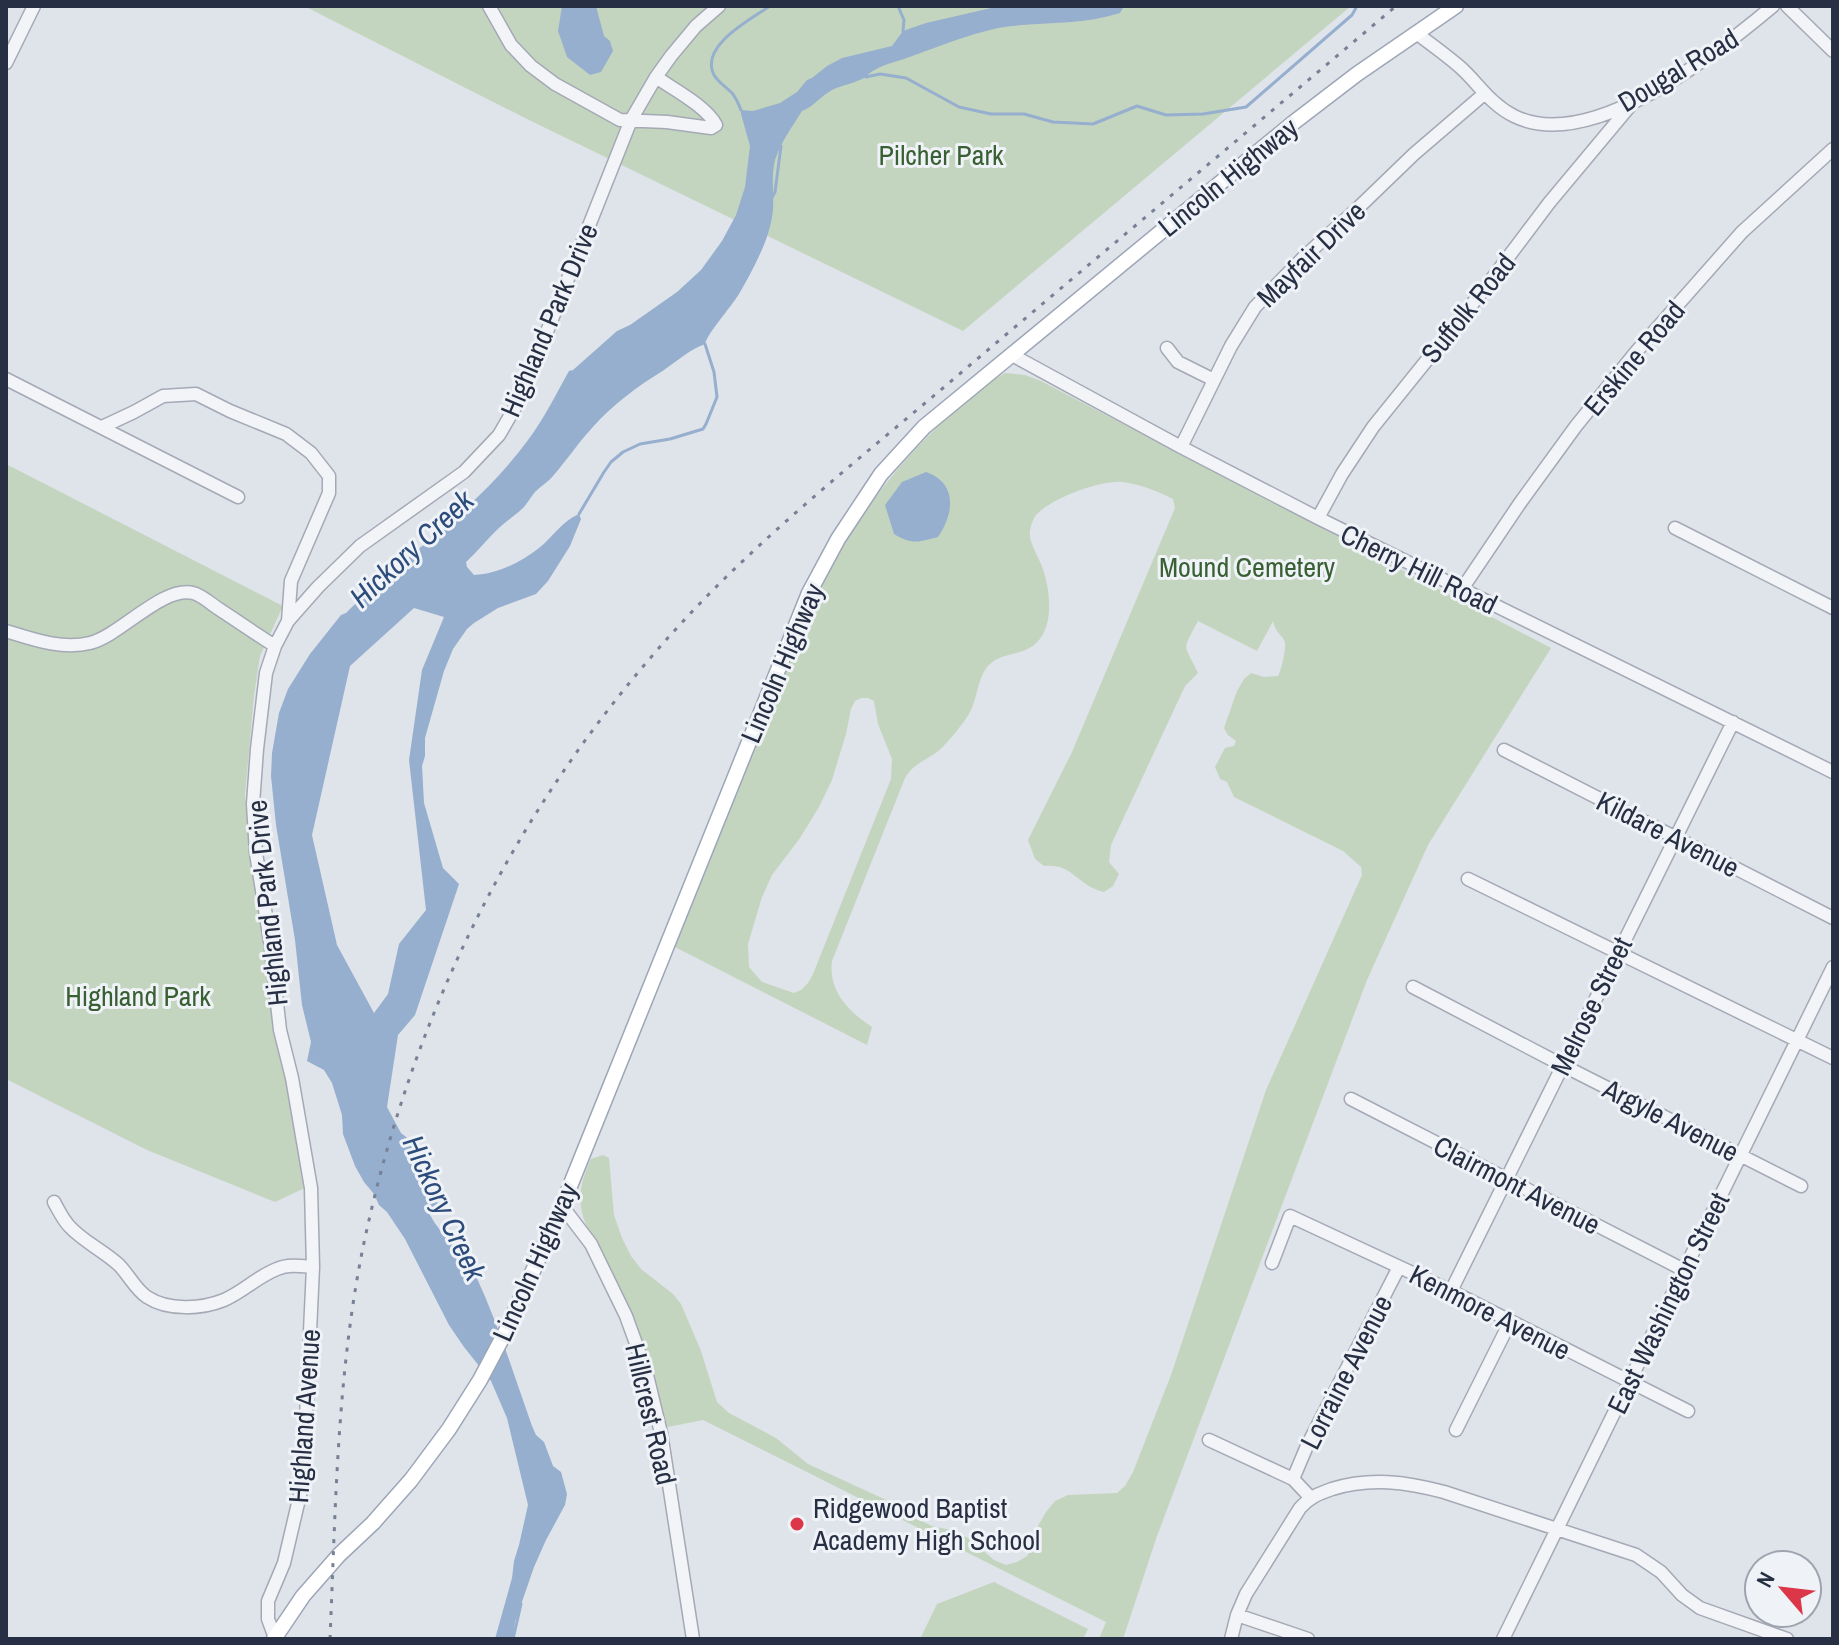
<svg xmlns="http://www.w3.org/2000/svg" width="1839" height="1645" viewBox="0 0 1839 1645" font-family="'Archivo Narrow',sans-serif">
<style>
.green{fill:#c4d5bf;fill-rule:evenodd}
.water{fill:#96afce;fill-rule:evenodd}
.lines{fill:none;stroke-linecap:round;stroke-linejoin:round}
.stream{stroke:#96afce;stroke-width:3}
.minor-casing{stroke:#a4a9b5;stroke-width:15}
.major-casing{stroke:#9da6b7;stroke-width:17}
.minor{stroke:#f2f4f8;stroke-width:12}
.major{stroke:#fff;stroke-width:14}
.rail{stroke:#778195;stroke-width:3;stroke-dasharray:4 8;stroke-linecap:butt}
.poi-dot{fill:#dc3749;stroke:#eff2f7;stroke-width:3}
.labels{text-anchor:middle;stroke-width:6;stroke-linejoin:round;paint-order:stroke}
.street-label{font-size:28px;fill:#262f43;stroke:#eff2f7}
.park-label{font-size:28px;fill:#396032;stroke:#eff2f7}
.poi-label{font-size:28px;fill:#262f43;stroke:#eff2f7;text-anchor:start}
.water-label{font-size:30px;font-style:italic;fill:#2c4c7b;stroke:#eff2f7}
</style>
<rect width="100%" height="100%" fill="#dfe3ea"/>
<!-- green -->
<path class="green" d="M304,6H1351L963,331L527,119Z
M1005,373L1025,375L1041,381L1551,648L1428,845L1367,980L1157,1536L1123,1639H1099L1106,1622L703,1420L668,1427L663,1421L593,1238C576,1210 577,1188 591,1159L603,1155L609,1158L614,1215L622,1238L631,1256L641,1269L673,1294L681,1304L701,1351L717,1402L729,1413L776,1438L808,1464L895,1504L913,1517L932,1526L951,1530L968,1538L994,1560L1006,1565L1017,1562L1027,1556L1033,1546L1038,1526L1046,1512L1055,1501L1068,1495L1117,1493L1125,1486L1133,1472L1171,1375L1266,1090L1362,875L1361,867L1343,851L1234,797L1227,782L1220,779L1215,767L1225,748L1234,746L1236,741L1228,735L1224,728L1237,691L1244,679L1251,673L1264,677L1278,676C1281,671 1286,650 1285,643C1284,636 1275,633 1273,621L1257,651L1198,621C1181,653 1184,642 1198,673L1185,686L1111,845L1109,862L1119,874L1113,886L1104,892C1076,885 1073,863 1044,866L1035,859L1028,840L1072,752L1175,508L1173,499C1157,491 1140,484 1122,482C1100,480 1053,498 1037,514C1034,517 1031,524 1030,530C1028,541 1037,554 1041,564C1049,584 1054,616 1042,636C1028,658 1005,650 990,664C977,676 978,699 969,714C962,725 947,744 937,752C925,761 913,764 905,778L832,961C828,991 849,1012 872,1027L867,1045L671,945L826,572C859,517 892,471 938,426C959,406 980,387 1005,373ZM861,698H868L874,701L878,724L892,759L891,779L813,974L808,983L801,990L794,993L762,982L749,967L748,944L762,897L772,875L800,838L819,807L832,780L846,734L851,709L855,701Z
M6,464L283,606L260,656L254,696L245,795L251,857L276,1032L307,1187L275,1202L147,1150L6,1079Z
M994,1582L1088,1629L1083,1639H920L937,1604Z"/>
<!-- water -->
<path class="water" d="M562,6H596L604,36L610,41L613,51L601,72L590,75L567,57L558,31Z
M1000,6H1081L1082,8L1088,6H1124L1120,13C1080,26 1038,21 998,28C966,35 935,48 904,59C894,62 879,66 870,73C868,74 868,76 866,77C856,83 842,85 832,90C821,96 813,107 802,111C792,127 781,142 775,160C771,176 774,193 773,209C772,224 766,242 759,256C753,269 746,282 739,294C731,307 707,334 705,344C689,350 677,361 664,370C638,386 612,405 592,428C578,443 567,460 553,476C548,482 541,486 535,492C531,497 528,502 524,507C517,514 508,520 500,527C488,538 478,551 466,562L467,567L474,575C498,574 521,562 539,548C553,537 562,521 579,514L581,519L570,546L548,581L536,594L498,608L474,623L467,629L453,649L444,671L425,738V756L422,766L424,803L443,868L459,884L415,1015L398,1035L387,1107L401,1133L411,1141L437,1197L438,1206L430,1215C442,1238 464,1251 475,1274C498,1323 514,1375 532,1426L536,1435L544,1442L553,1466L561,1472L567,1494L565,1505L546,1540L534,1567L515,1622L513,1639H495L512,1578L514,1561L519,1545L528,1505L507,1418L491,1381L464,1347L449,1325L405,1239L387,1212L379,1205L374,1194L364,1182L355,1166L343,1134L342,1115L332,1083L324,1070L307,1061L311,1042L302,1005L295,940L276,825L271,776L272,753L279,713L288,689L310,654L341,615L346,613L380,579L391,572C440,531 490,492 528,440C544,419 556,394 569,371L573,370L617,331L630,325L677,292L701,270L722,241L736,215L745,187L750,146L741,114V110L753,111L780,103L797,92L807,80L812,78L827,66L842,58L892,46L903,31L926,23ZM414,608L444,617L422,670L409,760L426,910L399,944L388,994L374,1013L337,945L312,835L350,666Z
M926,472C958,483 954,514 938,537C918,542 912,545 894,534L885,505L902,482Z"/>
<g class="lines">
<!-- stream -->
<path class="stream" d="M898,6L904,20L903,31
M866,77L880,74L906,78L959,107L991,114H1024L1053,122L1093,124L1137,106L1166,115L1203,114L1246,107L1352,15L1357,6
M741,110C739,105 736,98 732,93C726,87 719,83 714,75C699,46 751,19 770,6
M770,201L775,192L781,146
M579,514L604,472L611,462L623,452L640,444L670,439L703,429L706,424L717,397L714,372L705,344
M513,1639L521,1604"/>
<!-- minor casing -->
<g class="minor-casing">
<path id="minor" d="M489,6L511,45L531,66L555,84L620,120L667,122L711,128L716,125C706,106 673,89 656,77
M1787,6L1833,51
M1416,33C1431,44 1446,55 1460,67C1478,83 1490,104 1514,116C1591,154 1717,53 1773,6
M6,63L34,6
M1167,348L1178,362L1214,380
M1012,355L1181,447L1318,518L1833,772
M6,379L238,497
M102,427L134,412L163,396L196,394L230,411L286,434L311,453L329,476V493L291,581L288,621
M1181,447L1231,346L1255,307L1304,257L1357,209L1414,154L1484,94
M1318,518L1342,474L1373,427L1485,288L1549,203L1630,106
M1675,528L1833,608
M1462,589L1520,503L1576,426L1636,352L1742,232L1833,149
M6,631C32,639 62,650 90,643C121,635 162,586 193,593C202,595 211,604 219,609C237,621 256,634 275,646
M1504,750L1833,918
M1468,879L1833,1058
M1413,987L1562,1065L1801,1186
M1351,1099L1684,1270
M54,1202C59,1211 63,1220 70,1227C84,1242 104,1251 119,1265C128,1274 136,1290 147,1297C168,1311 202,1309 224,1300C243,1292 258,1276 277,1269C288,1264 301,1266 313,1267
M562,1206L591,1244L626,1316L646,1371L661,1433L693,1639
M1272,1263L1290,1216L1451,1291L1688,1411
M1451,1291L1733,722
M1456,1430L1510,1322
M1209,1440L1293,1479L1310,1497
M1293,1479L1307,1446L1399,1267
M1237,1615L1308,1639
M275,1638L268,1619V1601L284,1563L303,1482L313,1267L311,1188L292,1078L280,1030L270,941L256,853L253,804L257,749L266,673L275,646L288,621L318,587L360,546L464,472L499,435L521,397L631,120L656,77L671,56L696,26L719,6
M1231,1639L1237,1615L1246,1594L1300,1508C1310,1497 1318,1494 1332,1489C1370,1477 1406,1482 1444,1492L1636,1555L1661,1572L1682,1595L1700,1608L1787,1639
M1503,1639L1833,967"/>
</g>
<!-- major casing -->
<g class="major-casing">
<path id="major" d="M274,1639L303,1596L339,1555L373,1523L411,1480L449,1429L480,1380L507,1329L562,1206L809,593L838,539L881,474L924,427L1293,123L1357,74L1456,6"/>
</g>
<!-- minor -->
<use href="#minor" class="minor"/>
<!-- major -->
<use href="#major" class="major"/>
<!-- rail -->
<path class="rail" d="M330,1639C336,1499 337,1357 369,1220C424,979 541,763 715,588C793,510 880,442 963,371C1107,249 1252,128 1396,6"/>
</g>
<!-- markers -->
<circle class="poi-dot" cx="797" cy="1524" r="8"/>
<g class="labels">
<!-- street labels -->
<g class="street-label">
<text transform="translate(1678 70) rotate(-31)" y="10">Dougal Road</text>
<text transform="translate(1228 177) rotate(-39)" y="10">Lincoln Highway</text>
<text transform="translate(1311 254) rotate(-44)" y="10">Mayfair Drive</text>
<text transform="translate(1468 308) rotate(-51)" y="10">Suffolk Road</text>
<text transform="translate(549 320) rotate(-67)" y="10">Highland Park Drive</text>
<text transform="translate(1634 358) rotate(-50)" y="10">Erskine Road</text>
<text transform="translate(1419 569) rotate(26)" y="10">Cherry Hill Road</text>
<text transform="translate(782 663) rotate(-67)" y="10">Lincoln Highway</text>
<text transform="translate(1668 834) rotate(27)" y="10">Kildare Avenue</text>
<text transform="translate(267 903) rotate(-96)" y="10">Highland Park Drive</text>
<text transform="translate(1591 1006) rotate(-64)" y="10">Melrose Street</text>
<text transform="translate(1671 1120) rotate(27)" y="10">Argyle Avenue</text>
<text transform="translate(1517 1185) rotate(27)" y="10">Clairmont Avenue</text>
<text transform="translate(535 1262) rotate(-66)" y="10">Lincoln Highway</text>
<text transform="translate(1668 1303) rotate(-64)" y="10">East Washington Street</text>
<text transform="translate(1490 1312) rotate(27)" y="10">Kenmore Avenue</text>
<text transform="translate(1346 1372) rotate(-63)" y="10">Lorraine Avenue</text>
<text transform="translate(651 1414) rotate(77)" y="10">Hillcrest Road</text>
<text transform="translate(304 1416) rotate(-86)" y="10">Highland Avenue</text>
</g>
<!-- park labels -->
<g class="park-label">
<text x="941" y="165">Pilcher Park</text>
<text x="1247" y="577">Mound Cemetery</text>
<text x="138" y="1006">Highland Park</text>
</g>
<!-- poi labels -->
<g class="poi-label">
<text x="813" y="1518">Ridgewood Baptist<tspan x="813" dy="32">Academy High School</tspan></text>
</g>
<!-- water labels -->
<g class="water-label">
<text transform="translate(412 549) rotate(-43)" y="10">Hickory Creek</text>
<text transform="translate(444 1208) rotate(65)" y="10">Hickory Creek</text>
</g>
</g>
<!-- border -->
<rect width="1839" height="1645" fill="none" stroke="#262f43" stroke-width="16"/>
<!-- north arrow -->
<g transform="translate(1783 1589) rotate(298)"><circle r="38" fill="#eff2f7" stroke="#9fa4af" stroke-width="2"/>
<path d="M0-6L14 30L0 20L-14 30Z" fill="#dc3749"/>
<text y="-12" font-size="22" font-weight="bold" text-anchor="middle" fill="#262f43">N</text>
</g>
</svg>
